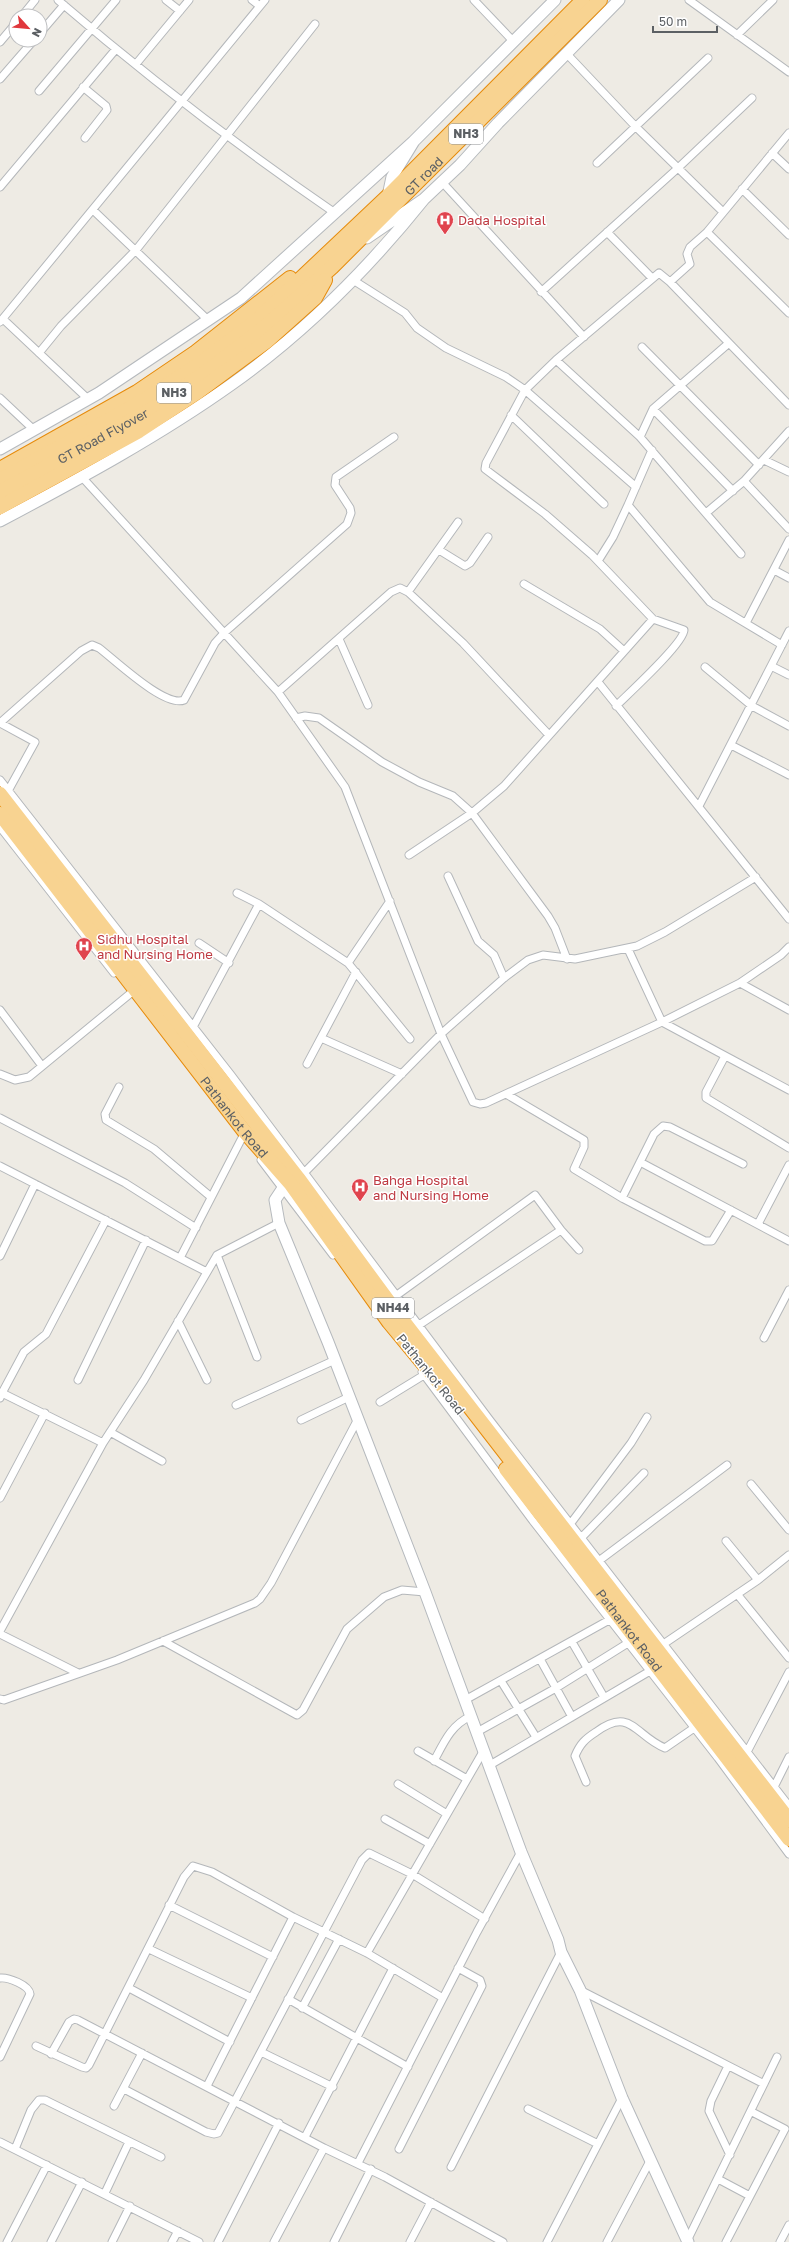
<svg xmlns="http://www.w3.org/2000/svg" width="789" height="2242" viewBox="0 0 789 2242" font-family="'Golos Text',sans-serif">
<style>
.lines{fill:none;stroke-linecap:round;stroke-linejoin:round}
.street-casing{stroke:#b4b7ba;stroke-width:9}
.secondary-casing{stroke:#b5b9bd;stroke-width:13}
.highway-casing{stroke:#e68b0b;stroke-width:16}
.street{stroke:#fff;stroke-width:7}
.secondary{stroke:#fff;stroke-width:11}
.highway{stroke:#f8d391;stroke-width:14}
.labels{text-anchor:middle;stroke-width:3;stroke-linejoin:round;paint-order:stroke}
.shield{fill:#fff;stroke:#8d9092;stroke-width:1}
.shield-label{font-size:12px;font-weight:bold;fill:#5c6064}
.street-label{font-size:13px;fill:#5c6064;stroke:#fff}
.health-label{font-size:13px;fill:#be3a42;stroke:#fff;text-anchor:start}
</style>
<rect width="100%" height="100%" fill="#eeebe4"/>
<g class="lines">
<!-- street casing -->
<g class="street-casing">
<path id="street" d="M58,0C146,76 239,147 335,213
M166,0L180,11
M252,0L260,6
M474,0L513,41
M689,0L789,72
M22,16L35,0
M40,33L64,5
M737,35L773,0
M0,42L16,23
M566,53L636,127L723,212
M136,64L189,0
M0,79L34,40
M83,87L106,106L107,110L85,138
M39,91L116,0
M772,153L789,169
M597,163L708,58
M442,182L584,337
M0,187L116,49
M742,189L789,235
M93,210L209,321
M607,232L652,278
M707,232L789,313
M353,280L405,313L417,328L446,348L506,377L525,390L636,487
M670,282L690,264L687,254L690,247L707,232L789,133
M541,292L678,168L752,98
M3,319L88,399
M0,322L265,0
M642,347L759,465
M39,353L61,326L136,250L315,24
M556,360L640,437L741,554
M0,398L34,430
M653,409L733,491
M511,415L604,504
M640,437L653,409L729,343
M652,450L628,505L710,602L782,645
M764,460L789,472
M81,476L278,692L345,787L441,1034L473,1102L480,1104L486,1103L662,1022L740,983L781,955L789,947
M744,481L789,529
M706,513L744,481L789,431
M439,550L465,566L470,563L488,537
M598,561L613,537L628,505
M774,570L789,578
M524,584L600,629L624,651
M408,592L458,522
M746,623L789,540
M339,639L368,705
M771,666L789,675
M705,667L752,706L789,726
M598,682L789,919
M278,692L391,592L400,588L408,592L463,643L549,735
M616,706C628,694 684,643 684,630L653,619
M296,718L305,716L319,718L382,762L419,782L453,796L472,813L548,916L555,928L567,959
M0,723L81,651L92,645L99,648C115,660 165,708 184,700L215,643L224,633L347,524L351,513L350,508L335,485L336,477L394,437
M0,723L35,742L8,791
M731,745L789,775
M0,780L231,1075L489,1419L789,1806
M699,806L789,631
M0,827L114,973
M409,855L472,813L504,786L653,619L592,555L545,514L485,469L486,463L525,390L556,360L659,273L670,282L789,405
M448,876L478,941L494,955L504,978
M237,893L259,904
M199,943L229,963
M628,949L662,1022L789,1090
M348,963L390,901
M740,983L789,1010
M0,1010L42,1066
M193,1027L259,904L348,963L410,1039
M321,1038L402,1074
M725,1056L706,1092V1098L789,1148
M307,1064L356,972
M0,1074L15,1080L29,1077L131,993
M119,1087L105,1114L106,1120L154,1149L211,1197
M506,1094L584,1140V1147L574,1169L622,1198L705,1241H712L731,1210
M0,1118L125,1183L196,1228
M261,1160L333,1255
M640,1162L789,1241
M0,1166L207,1272
M302,1175L441,1034L504,978L528,960L543,955L575,959L637,946L665,932L756,877
M622,1198L654,1134L663,1126L670,1127L743,1164
M758,1224L789,1165
M217,1255L257,1357
M0,1256L35,1184
M180,1258L245,1132
M397,1295L535,1195L561,1230L579,1250
M178,1321L207,1380
M419,1325L561,1230
M764,1338L789,1290
M422,1372L533,1521L718,1758L789,1854
M78,1380L146,1240
M2,1393L24,1352L46,1334L106,1220
M0,1398L2,1393L103,1443
M380,1402L424,1375
M236,1405L335,1360
M301,1420L349,1397
M110,1432L162,1461
M751,1484L789,1530
M0,1498L45,1413
M571,1523L631,1443L647,1417
M582,1537L644,1473
M726,1541L758,1580
M600,1560L727,1465
M737,1594L789,1658
M0,1631L103,1443L144,1380L217,1255L279,1223
M0,1634L78,1673
M163,1641L297,1715L303,1710L347,1629L384,1597L402,1590L425,1592
M572,1642L604,1697
M665,1643L758,1580L789,1555
M540,1659L572,1717
M501,1681L536,1737
M0,1699L4,1700L117,1660L255,1603L260,1599L271,1583L358,1419
M465,1700L611,1619
M477,1732L556,1688L628,1643
M418,1751L467,1779
M747,1752L789,1672
M434,1761C444,1742 451,1725 471,1716
M490,1765L650,1671
M586,1782L575,1756C580,1744 585,1739 596,1732C631,1706 635,1736 665,1748L694,1728
M398,1784L447,1814
M774,1787L789,1757
M385,1819L430,1844
M169,1905L273,1957
M149,1949L252,1998
M367,1953L484,1750
M0,1978C8,1977 29,1985 30,1994L0,2057
M129,1988L230,2042
M580,1990L764,2084
M288,1999L408,2067
M302,2008L339,1939
M36,2046L82,2067L86,2068L89,2065L184,1877L193,1866L212,1872L293,1917L367,1953L443,1998
M261,2052L333,2087
M51,2054L69,2022L74,2019L78,2020L324,2148L385,2177L503,2242
M728,2066L711,2101L709,2111L730,2155
M207,2086L293,1917
M124,2089L206,2132L214,2134L218,2133L362,1860L369,1853L412,1874L485,1919
M114,2106L142,2053
M528,2109L598,2144
M305,2137L393,1968
M0,2142L199,2242
M15,2149L31,2110L39,2100H45L161,2157
M399,2149L482,1986L480,1980L458,1968
M358,2163L477,1932L521,1852
M451,2167L561,1952
M718,2179L750,2196
M105,2193L129,2142
M687,2241L777,2057
M7,2242L47,2165
M51,2242L82,2182
M112,2242L130,2206
M172,2242L178,2231
M218,2242L279,2123
M274,2242L324,2148
M334,2242L371,2169
M410,2242L431,2202
M547,2242L622,2098
M607,2242L650,2161
M726,2242L785,2129L752,2112
M780,2242L789,2225"/>
</g>
<!-- secondary casing -->
<g class="secondary-casing">
<path id="secondary" d="M388,196L392,177L414,141L555,0
M367,238L424,199L460,165L498,123L619,0
M0,449L99,393L241,298L414,141
M0,521C79,479 159,436 232,384C305,332 368,269 424,199
M296,1179L283,1188L275,1200L279,1223L328,1342L425,1592L521,1852L558,1940L561,1952L580,1990L622,2098L688,2242"/>
</g>
<!-- highway casing -->
<g class="highway-casing">
<g id="highway">
<path d="M0,469L137,392L196,352L290,278"/>
<path d="M0,480L143,401L202,362L257,320L388,196L583,0"/>
<path id="s1" d="M0,492L152,409L210,369L267,325L332,267L600,0"/>
<path d="M0,507L139,431L195,394L267,341L315,298L325,280"/>
<path d="M0,794L298,1178L394,1309L789,1820"/>
<path id="s2" d="M0,814L245,1132L290,1183L389,1322L441,1385"/>
<path id="s3" d="M506,1469L789,1839"/>
</g>
</g>
<!-- street -->
<use href="#street" class="street"/>
<!-- secondary -->
<use href="#secondary" class="secondary"/>
<!-- highway -->
<use href="#highway" class="highway"/>
</g>
<!-- icons -->
<defs>
<g id="hospital-pin" transform="scale(0.9)"><path d="M0 17L-7.5 6A9.5 9.5 0 1 1 7.5 6Z" fill="#e0444e" stroke="#fff"/><path d="M-5-5h3v3.5h4V-5h3V5h-3V1.5h-4V5h-3Z" fill="#fff"/></g>
</defs>
<g fill-rule="evenodd">
<use href="#hospital-pin" x="445" y="220"/>
<use href="#hospital-pin" x="84" y="946"/>
<use href="#hospital-pin" x="360" y="1187"/>
</g>
<g class="labels">
<!-- shield labels -->
<g class="shield">
<rect x="449" y="124" width="34" height="20" rx="3"/>
<rect x="157" y="383" width="34" height="20" rx="3"/>
<rect x="372" y="1298" width="42" height="20" rx="3"/>
</g>
<g class="shield-label">
<text x="466" y="138">NH3</text>
<text x="174" y="397">NH3</text>
<text x="393" y="1312">NH44</text>
</g>
<!-- street labels -->
<g class="street-label">
<text dy="5" stroke="none"><textPath href="#s1" startOffset="532">GT road</textPath></text>
<text dy="5" stroke="none"><textPath href="#s1" startOffset="117">GT Road Flyover</textPath></text>
<text dy="5" stroke="none"><textPath href="#s2" startOffset="383">Pathankot Road</textPath></text>
<text transform="translate(431 1374) rotate(51)" y="5">Pathankot Road</text>
<text dy="5" stroke="none"><textPath href="#s3" startOffset="203">Pathankot Road</textPath></text>
</g>
<!-- health labels -->
<g class="health-label">
<text x="458" y="225">Dada Hospital</text>
<text x="97" y="944">Sidhu Hospital<tspan x="97" dy="15">and Nursing Home</tspan></text>
<text x="373" y="1185">Bahga Hospital<tspan x="373" dy="15">and Nursing Home</tspan></text>
</g>
</g>
<!-- north arrow -->
<g transform="translate(28 28) rotate(117)"><circle r="19" fill="#ffffff" stroke="#bebfc1"/>
<path d="M0-3L7 15L0 10L-7 15Z" fill="#e0373c"/>
<text y="-6" font-size="11" font-weight="bold" text-anchor="middle" fill="#5c6064">N</text>
</g>
<!-- scale -->
<path d="M653 26v6h64v-6" fill="none" stroke="#5c6064" stroke-width="2"/>
<text x="659" y="26" font-size="12" fill="#5c6064" stroke="#ffffff" stroke-width="3" paint-order="stroke">50 m</text>
</svg>
